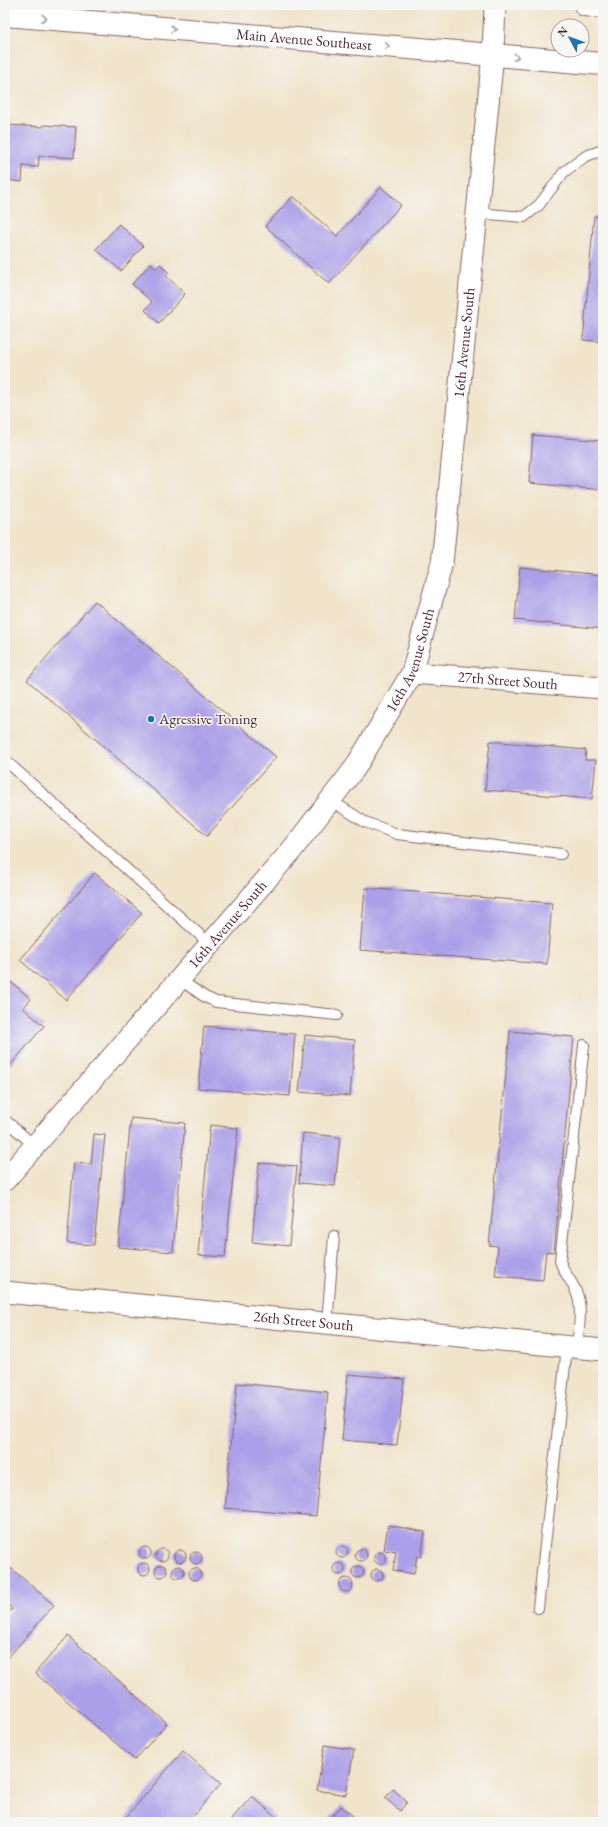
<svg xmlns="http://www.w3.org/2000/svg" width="608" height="1827" viewBox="0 0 608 1827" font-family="'EB Garamond',serif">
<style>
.building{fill:#aa9fe8}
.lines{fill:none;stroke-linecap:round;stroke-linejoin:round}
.service-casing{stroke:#846463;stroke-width:12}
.minor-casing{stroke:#846463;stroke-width:23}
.primary-casing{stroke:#846463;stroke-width:24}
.service{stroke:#fff;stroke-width:10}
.minor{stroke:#fff;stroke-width:21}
.primary{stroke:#fff;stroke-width:22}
.oneway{stroke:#ae9aa0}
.poi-dot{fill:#1f6fb2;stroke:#f6f6f2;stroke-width:1.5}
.labels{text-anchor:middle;stroke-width:3;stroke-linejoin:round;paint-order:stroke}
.street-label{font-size:15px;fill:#4a1f2b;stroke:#f6f6f2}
.poi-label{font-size:15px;fill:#4a1f2b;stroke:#f6f6f2;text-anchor:start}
</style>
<rect width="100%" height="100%" fill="#f6f6f2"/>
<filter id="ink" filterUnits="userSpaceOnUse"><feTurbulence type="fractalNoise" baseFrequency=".025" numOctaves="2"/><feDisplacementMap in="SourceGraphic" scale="8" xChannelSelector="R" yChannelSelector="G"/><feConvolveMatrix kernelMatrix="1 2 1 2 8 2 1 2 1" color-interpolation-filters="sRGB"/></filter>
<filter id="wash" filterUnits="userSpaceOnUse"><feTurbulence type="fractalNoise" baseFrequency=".012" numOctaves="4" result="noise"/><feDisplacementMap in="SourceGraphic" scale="16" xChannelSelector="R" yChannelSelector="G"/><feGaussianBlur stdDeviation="0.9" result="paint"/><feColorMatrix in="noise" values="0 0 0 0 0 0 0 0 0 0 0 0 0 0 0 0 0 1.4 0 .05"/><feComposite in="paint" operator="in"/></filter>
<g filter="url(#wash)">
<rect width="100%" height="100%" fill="#f0e4ca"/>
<g id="blocks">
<!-- building -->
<path class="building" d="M5,121H7L6,125L43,127V125L76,127L74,158L39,156L38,167L23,166L22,182L5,180Z
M381,187L401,205L329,284L265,226L293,196L337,236Z
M594,216L603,217V342L583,340Z
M119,224L143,246L121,271L96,249Z
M151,263L156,268L160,264L169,273L166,276L185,294L159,323L145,310L152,302L132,284Z
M533,435L603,441V490L529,483Z
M520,567L603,575V629L515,620Z
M95,601L276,757L207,836L27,680Z
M490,741L586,750L585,760H596L592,799L485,790Z
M95,873L142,913L66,1000L20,960Z
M365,888L552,903L547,964L360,950Z
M5,977L31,999L23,1008L44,1026L8,1068L5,1065Z
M204,1026L295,1034L290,1096L198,1088Z
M510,1031L574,1037L554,1252L546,1251L543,1280L495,1276L498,1246L489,1245Z
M305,1035L355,1040L350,1096L299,1092Z
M131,1118L185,1123L173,1252L118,1247Z
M210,1125L238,1128L225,1257L198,1255Z
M303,1133L340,1137L335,1186L299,1183Z
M94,1134L105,1135L94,1245L67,1243L74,1163L91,1164Z
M259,1163L297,1166L289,1246L252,1242Z
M348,1374L404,1379L397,1445L342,1440Z
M237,1383L328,1392L316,1516L225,1508Z
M388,1525L425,1532L421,1557L417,1556L414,1574L393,1570L396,1552L384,1550Z
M336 1552a6 6 0 1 1 12 0a6 6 0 1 1-12 0Z
M139 1553a6 6 0 1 1 12 0a6 6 0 1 1-12 0Z
M355 1555a6 6 0 1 1 12 0a6 6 0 1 1-12 0Z
M156 1555a6 6 0 1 1 12 0a6 6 0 1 1-12 0Z
M174 1556a6 6 0 1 1 12 0a6 6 0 1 1-12 0Z
M374 1558a6 6 0 1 1 12 0a6 6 0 1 1-12 0Z
M190 1558a6 6 0 1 1 12 0a6 6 0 1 1-12 0Z
M333 1569a6 6 0 1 1 12 0a6 6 0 1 1-12 0Z
M138 1569a6 6 0 1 1 12 0a6 6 0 1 1-12 0Z
M5,1563L54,1605L5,1661V1617L12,1609L5,1602Z
M155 1571a6 6 0 1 1 12 0a6 6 0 1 1-12 0Z
M352 1572a6 6 0 1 1 12 0a6 6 0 1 1-12 0Z
M172 1572a6 6 0 1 1 12 0a6 6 0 1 1-12 0Z
M189 1574a6 6 0 1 1 12 0a6 6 0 1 1-12 0Z
M371 1575a6 6 0 1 1 12 0a6 6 0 1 1-12 0Z
M339 1585a7 7 0 1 1 14 0a7 7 0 1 1-14 0Z
M68,1636L167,1723L135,1760L35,1673Z
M325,1745L354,1750L346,1795L317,1790Z
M183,1751L221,1784L188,1822H122Z
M393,1789L407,1802L400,1811L385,1798Z
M252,1796L276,1817L272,1822H229Z
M341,1806L360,1822H327Z"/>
</g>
</g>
<g filter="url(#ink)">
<use href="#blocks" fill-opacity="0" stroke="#846463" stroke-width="1"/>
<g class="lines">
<!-- service casing -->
<g class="service-casing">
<path id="service" d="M477,213L524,217L539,205L564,172L586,156L603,150
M5,760L210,944
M330,800L365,822L397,834L561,854
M179,979L205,997L216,1002L337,1015
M5,1120L35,1146
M327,1324L334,1236
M577,1348C578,1331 583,1311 577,1294C573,1282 564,1274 560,1261L584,1045
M538,1608L567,1347"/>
</g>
<!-- minor casing -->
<g class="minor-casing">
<g id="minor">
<path id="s1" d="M412,673L603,688"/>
<path id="s2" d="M5,1180L291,851L355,768L412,673L442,563L493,54L495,5"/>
<path id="s3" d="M5,1292L603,1350"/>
</g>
</g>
<!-- primary casing -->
<g class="primary-casing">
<g id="primary">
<path d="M585,5L603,7"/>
<path id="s4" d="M5,15L603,64"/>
</g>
</g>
<!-- service -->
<use href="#service" class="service"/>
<!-- minor -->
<use href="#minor" class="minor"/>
<!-- primary -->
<use href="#primary" class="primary"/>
</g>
<!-- one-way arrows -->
<defs><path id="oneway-chevron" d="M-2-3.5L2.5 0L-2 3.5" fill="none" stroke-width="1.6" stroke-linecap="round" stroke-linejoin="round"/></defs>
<g class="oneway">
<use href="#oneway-chevron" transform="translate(44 18) rotate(5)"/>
<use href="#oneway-chevron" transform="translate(173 29) rotate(5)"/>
<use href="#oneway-chevron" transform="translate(387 46) rotate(5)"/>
<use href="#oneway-chevron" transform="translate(516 57) rotate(5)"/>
</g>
</g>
<!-- markers -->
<circle class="poi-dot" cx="151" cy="719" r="4"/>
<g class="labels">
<!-- street labels -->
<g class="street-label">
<text dy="5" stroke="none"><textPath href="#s4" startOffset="300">Main Avenue Southeast</textPath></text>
<text dy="5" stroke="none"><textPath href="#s2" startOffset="987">16th Avenue South</textPath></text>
<text dy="5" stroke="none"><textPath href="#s2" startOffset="663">16th Avenue South</textPath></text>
<text dy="5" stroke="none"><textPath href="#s1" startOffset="96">27th Street South</textPath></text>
<text dy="5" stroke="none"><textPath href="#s2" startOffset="339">16th Avenue South</textPath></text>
<text dy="5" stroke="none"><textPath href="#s3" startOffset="300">26th Street South</textPath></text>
</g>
<!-- poi labels -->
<g class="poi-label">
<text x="159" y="724">Agressive Toning</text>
</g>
</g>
<!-- margin -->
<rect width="608" height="1827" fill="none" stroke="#f6f6f2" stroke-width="20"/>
<!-- north arrow -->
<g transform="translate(570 38) rotate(311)"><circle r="19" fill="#f6f6f2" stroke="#b1a0a2"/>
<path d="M0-3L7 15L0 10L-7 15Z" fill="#1f6fb2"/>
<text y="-6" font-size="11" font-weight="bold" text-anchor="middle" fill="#4a1f2b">N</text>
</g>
</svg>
